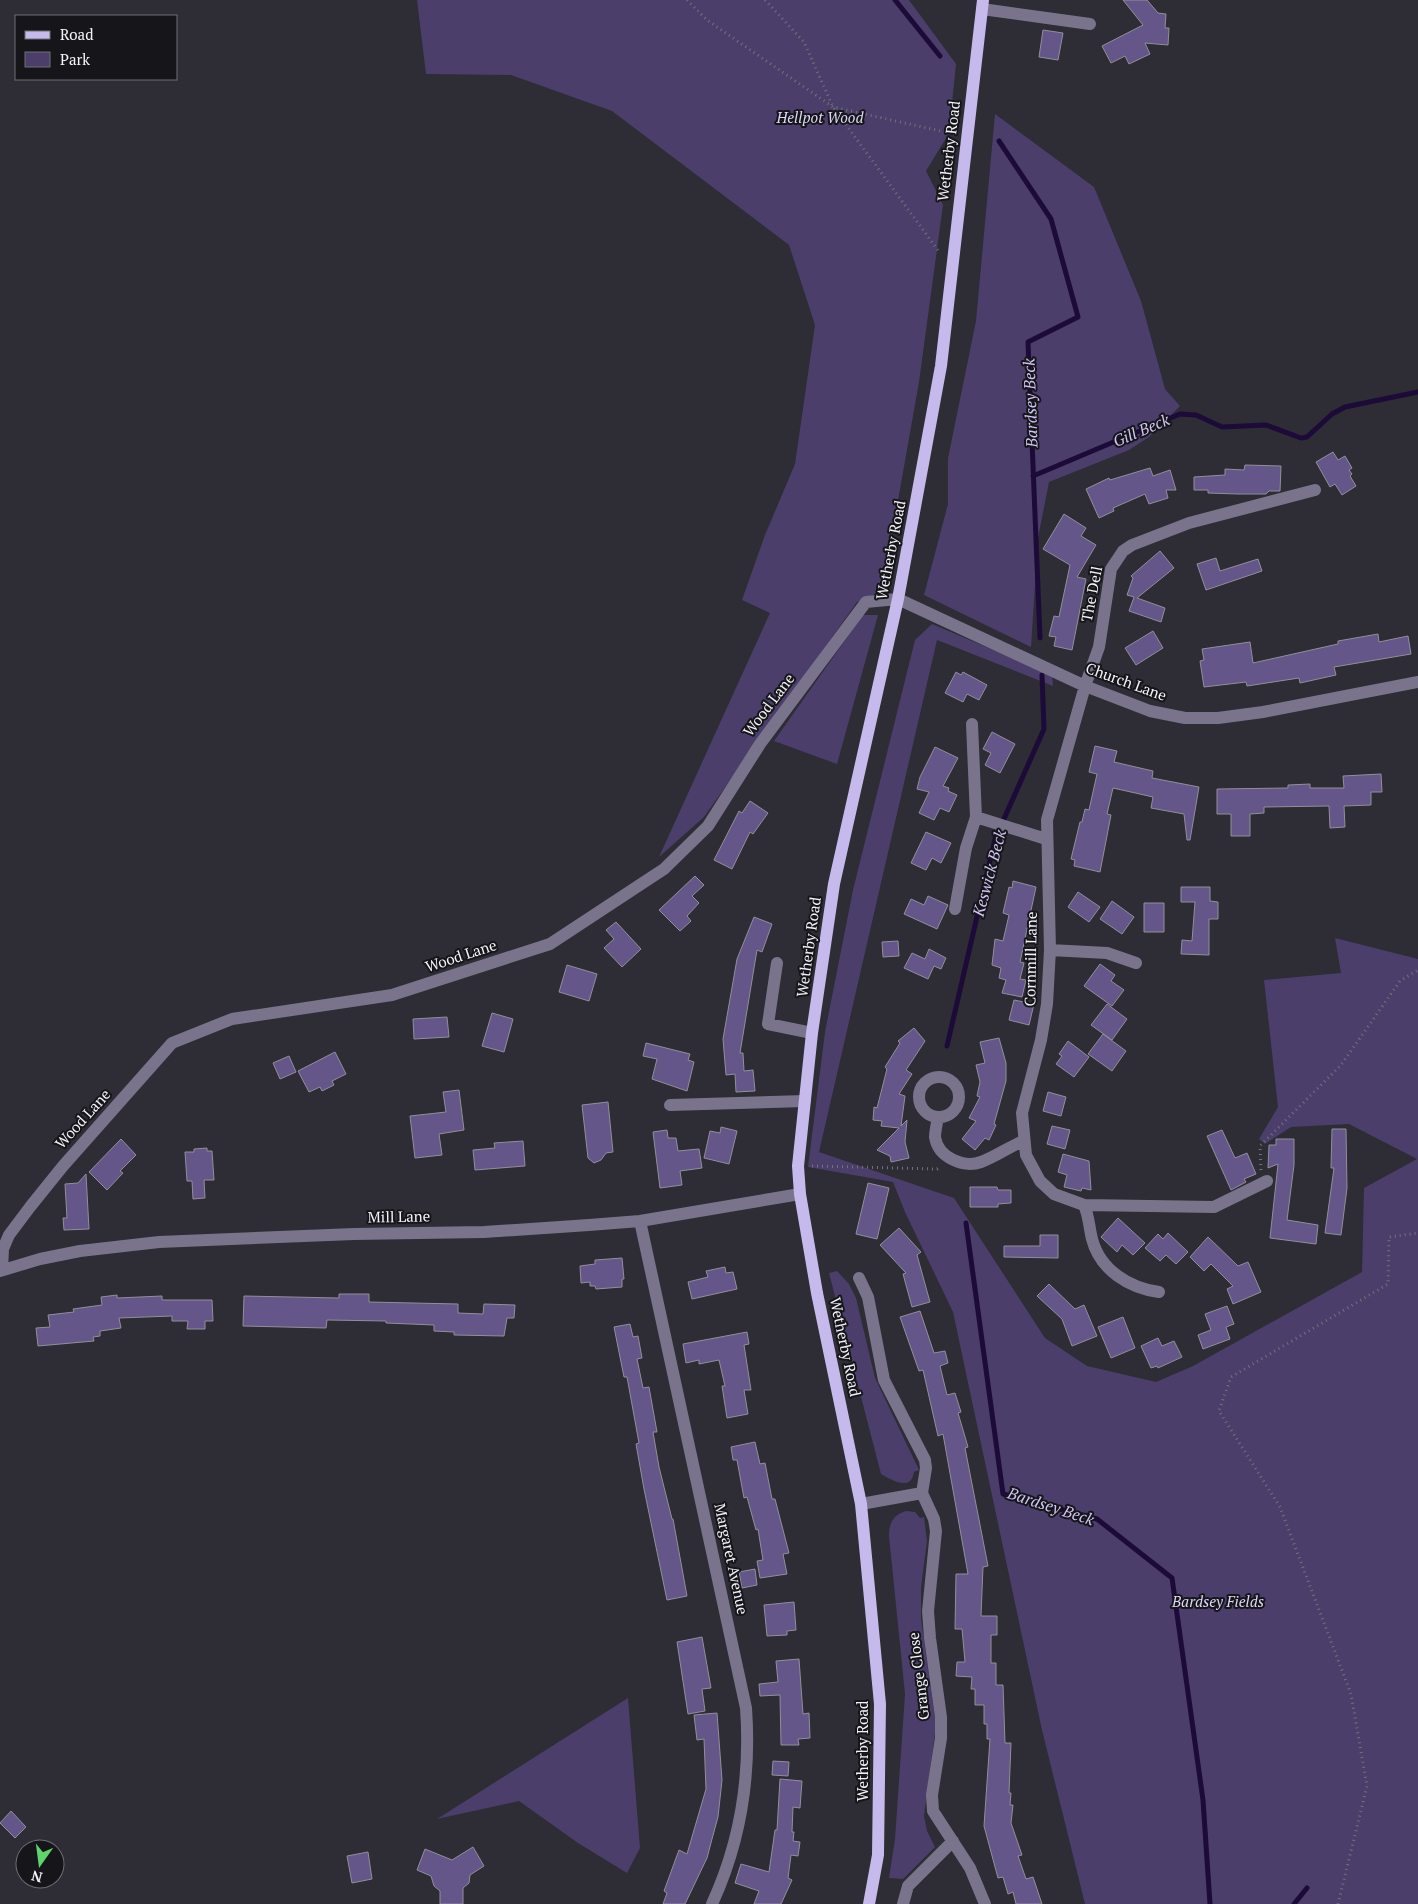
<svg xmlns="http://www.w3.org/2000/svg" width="1418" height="1904" viewBox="0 0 1418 1904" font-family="'PT Serif',serif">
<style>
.green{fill:#4b3e6b}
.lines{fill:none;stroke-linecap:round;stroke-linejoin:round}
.stream{stroke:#1c0b38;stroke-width:5}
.building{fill:#645689;stroke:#928f9a}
.path{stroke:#73727a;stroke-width:3;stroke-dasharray:1 4;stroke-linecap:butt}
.minor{stroke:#79748c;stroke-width:12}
.major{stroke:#c5baeb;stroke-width:12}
.labels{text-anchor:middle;stroke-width:4;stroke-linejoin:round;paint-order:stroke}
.park-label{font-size:15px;font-style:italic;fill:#ded7f8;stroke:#161519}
.street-label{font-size:15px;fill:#f4f3f9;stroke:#161519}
.water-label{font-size:16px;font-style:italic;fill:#d0c5f5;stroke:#161519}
</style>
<rect width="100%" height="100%" fill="#2e2c35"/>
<!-- green -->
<path class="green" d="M417,0H909L956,64L949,133L926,171L943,205L919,382L882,591L857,602L704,817L659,857L770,613L742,600L765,535L795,464L815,325L789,245L612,111L511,75L426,74Z
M995,114L1094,187L1141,301L1165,389L1180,406L1149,437L1129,450L1049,482L1038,538L1031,647L924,595L948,504V458L976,321Z
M863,615H878L837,764L774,741Z
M932,624L1052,675L1053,686L937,640L819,1152L954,1198L1045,1338L1087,1366L1156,1382L1193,1366L1362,1272L1364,1188L1417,1159L1349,1124L1291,1127L1265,1144L1259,1139L1278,1107L1264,980L1341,973L1335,938L1418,959V1904H1085L1042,1730L953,1312L905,1212L893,1182L808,1167L825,1032L853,890L915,640Z
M837,1271L849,1284L856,1298L875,1378L919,1470L914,1472C911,1492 892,1480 881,1474L829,1273Z
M906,1511L915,1512L920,1518L924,1517L927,1541L921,1588V1619L936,1725L924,1816L927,1831L935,1847L903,1879L889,1878L895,1839L905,1694L889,1536C889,1523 893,1515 906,1511Z
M628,1698L640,1848L627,1873L578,1843L519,1801L437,1819Z"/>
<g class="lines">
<!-- stream -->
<path class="stream" d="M895,0L940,56
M999,141L1051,219L1078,317L1028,342L1040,638
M1033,476L1180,414L1196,415L1222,427L1266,425L1301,438L1307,437L1332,414L1345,407L1418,392
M947,1046L995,839L1044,729L1042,675
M966,1223L1003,1494L1097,1519L1172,1578L1203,1800L1210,1904
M1294,1904L1307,1888"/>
</g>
<!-- building -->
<path class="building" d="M1123,0H1147L1158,13L1166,14L1165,28H1169L1168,45L1145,43L1150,54L1129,64L1125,56L1111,63L1102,46L1143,25Z
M1043,30L1063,33L1058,60L1039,57Z
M1333,452L1338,460L1345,456L1352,468L1349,470L1352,474L1350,476L1356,486L1342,495L1335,484L1330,487L1316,462Z
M1245,465L1281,466L1280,491H1269L1266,494H1238L1208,493V490H1194V477L1225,475V469L1244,470Z
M1150,468L1153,476L1170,470L1176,490H1166L1168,498L1149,504L1145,494L1113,508L1114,511L1099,518L1086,489L1109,478L1110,480Z
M1064,514L1086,528L1081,536L1096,545L1077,577L1086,579L1072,650L1054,646L1056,637L1049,636L1054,616L1059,617L1070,565L1043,549Z
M1160,551L1174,568L1137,598L1165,608L1161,622L1129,611L1134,597L1127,595L1133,578L1131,576Z
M1216,558L1220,571L1258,559L1262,571L1206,590L1197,564Z
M1153,631L1163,648L1136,665L1125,648Z
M1378,634L1379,642L1408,636L1411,654L1334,667L1336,675L1300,683L1299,678L1247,686L1246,682L1204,687L1200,661L1204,660L1202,649L1250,642L1253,663L1338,644V641Z
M956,672L961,675L963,672L987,685L979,700L967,694L963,702L945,693Z
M992,732L1015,744L1000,773L985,765L991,753L983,749Z
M1095,746L1117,751L1114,762L1153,771L1152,778L1199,787L1190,840H1187L1184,814L1151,808L1153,797L1113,788L1107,814L1111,815L1100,872L1074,866L1075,860L1071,859L1080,822H1082L1085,809L1089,810L1097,774L1089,772Z
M935,747L958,758L943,786L949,788L948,791L957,795L949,812L940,808L934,820L919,813L929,792L917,789L920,777Z
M1381,774L1382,792H1371V805L1344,806L1345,827L1330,828L1329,806L1264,807V813L1250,814V836H1231V814H1217V789L1288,788V785L1310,784V788H1344L1343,776Z
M750,801L768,813L753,834L750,832L732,869L714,860L739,811L742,813Z
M926,832L951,843L941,863L932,858L926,870L911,863Z
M695,876L704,885L692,896L699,903L687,916L691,921L680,931L659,910Z
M1013,881L1036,887L1020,962L1024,963L1020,979L1026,980L1022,997L1002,993L1006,980L999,978L1001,968L992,965L995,939L1003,941L1009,915L1003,913L1009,887L1012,888Z
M1181,887H1210V901L1218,902V919H1209V955L1181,954L1182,940L1192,941L1195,902H1181Z
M1078,892L1100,907L1089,922L1068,907Z
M928,896L948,905L937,929L904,914L911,899L924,905Z
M1112,901L1134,917L1122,934L1100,919Z
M1144,903H1164V932H1144Z
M754,917L772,924L762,952L757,950L740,1053H743L744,1071L753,1070L755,1091L736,1092L735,1074L726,1075L723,1039L737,959Z
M616,922L641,949L622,967L604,948L614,939L606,930Z
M898,941L899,956L883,957L882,942Z
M929,949L946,958L941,969L934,966L928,979L904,968L912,953L925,959Z
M1100,964L1115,975L1111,981L1124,990L1112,1006L1084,986Z
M567,965L597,974L589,1001L559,992Z
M1014,1000L1034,1004L1029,1025L1009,1020Z
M1107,1004L1127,1019L1112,1040L1091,1025Z
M492,1013L513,1019L504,1052L482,1046Z
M447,1017L449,1037L414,1039L413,1019Z
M914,1028L925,1041L906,1070L912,1074L899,1094L905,1096L901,1126L907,1120L905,1142L909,1158L891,1162L890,1156L877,1150L899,1128L881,1126L882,1121L873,1120L874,1107L877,1108L887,1069L885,1067L900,1043L898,1041Z
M1103,1034L1126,1051L1112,1071L1088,1054Z
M999,1038L1006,1063V1081L994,1124L996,1125L989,1140L985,1138L975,1150L962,1139L976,1121L969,1118L980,1097L977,1096L980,1082L976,1065L985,1063L980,1042Z
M1068,1041L1089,1057L1074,1077L1056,1064L1062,1056L1059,1054Z
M646,1043L690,1054L688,1060L694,1062L687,1091L652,1079L657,1059L643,1056Z
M335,1052L346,1074L332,1081L334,1085L322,1091L320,1087L309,1092L298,1071Z
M289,1056L296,1072L280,1079L273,1063Z
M459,1090L464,1130L439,1134L442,1155L415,1158L410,1116L446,1112L443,1092Z
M1048,1092L1066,1097L1061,1116L1043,1111Z
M608,1102L613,1152L606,1153L601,1160L594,1163L588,1158L582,1105Z
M1052,1126L1070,1130L1065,1149L1047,1144Z
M721,1127L737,1131L729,1164L704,1158L710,1131L720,1133Z
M1332,1129H1346L1347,1188L1341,1235L1325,1233L1334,1168H1331Z
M667,1130L668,1138H676L678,1151L699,1149L702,1168L680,1171L682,1185L660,1188L653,1132Z
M1222,1130L1235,1158L1247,1153L1256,1174L1244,1179L1246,1182L1231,1190L1207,1136Z
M121,1139L136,1155L120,1171L123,1173L107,1190L89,1172Z
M1276,1139H1294V1165L1287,1220L1318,1225L1316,1244L1270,1238L1278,1164L1268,1168L1269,1145H1276Z
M523,1141L525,1166L475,1170L473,1150L495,1148L494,1143Z
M207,1148V1151H212L214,1180H204L205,1198L193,1199L192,1181H187L185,1152H194V1149Z
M1063,1154L1089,1161L1091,1190L1082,1188L1081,1191L1064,1187L1067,1175L1058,1172Z
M86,1174L89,1229L64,1230L63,1218H67L65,1184L78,1183Z
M868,1183L889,1188L877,1239L856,1234Z
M970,1187H997L998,1190H1011V1203L998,1204V1207H970Z
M1118,1218L1145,1243L1133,1255L1122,1245L1117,1252L1101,1237Z
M899,1228L921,1252L917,1255L930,1302L912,1307L903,1274L906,1273L880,1245Z
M1168,1233L1188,1252L1176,1264L1166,1255L1160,1261L1145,1248L1158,1234L1163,1239Z
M1040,1235H1058V1258L1004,1257V1246H1040Z
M1208,1237L1238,1266L1248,1262L1261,1292L1233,1304L1227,1289L1233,1286L1211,1264L1204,1271L1190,1257Z
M622,1258L624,1279H622V1287L596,1289L595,1286H590V1282L581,1283L580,1266L595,1264V1260Z
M725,1267L726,1273L733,1272L737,1289L692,1299L688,1282L708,1277L706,1271Z
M1049,1284L1075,1309L1084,1305L1097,1336L1072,1346L1062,1319L1037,1296Z
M339,1294H369V1302L458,1304V1313L483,1314L484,1304L515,1305L514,1318H507L504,1336L454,1335V1332L434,1331V1325L386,1323V1321L327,1320L326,1328L243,1326L244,1296L339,1298Z
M117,1295V1298L162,1296V1300H212L213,1321H205V1329H187L188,1321H172V1316L119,1318L121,1328L100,1331V1336L93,1337L94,1341L38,1346L36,1328L50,1327L48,1315L74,1312L73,1309L102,1305L101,1297Z
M1227,1306L1234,1324L1226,1327L1230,1339L1203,1349L1198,1335L1211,1330L1205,1314Z
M920,1311L934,1353L945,1351L948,1363L940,1366L947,1395L955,1393L961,1412L958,1413L968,1447L965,1448L988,1566L983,1567L981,1616H997V1635H991V1663H996V1685H1003L1005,1743H1011L1009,1793H1011L1010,1805H1013L1011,1823L1022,1855L1018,1856L1026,1879L1033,1877L1042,1904H1016L1013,1892L1008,1894L1003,1877L998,1878L984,1826L990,1739H987V1724H984V1705H975V1689H971L972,1677L956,1676L957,1662H965L962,1629H955L956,1574H968L943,1434L938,1436L923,1370L919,1371L900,1317Z
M1123,1317L1135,1348L1111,1358L1098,1327Z
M630,1324L633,1337L638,1336L642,1358L637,1359L643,1388L649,1387L657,1432H653L659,1467L672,1519H673L687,1596L667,1600L644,1489L636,1444L639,1443L627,1377H624L614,1327Z
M747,1332L749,1344L744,1345L751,1390H744L748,1414L727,1418L722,1386H725L719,1360L699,1364V1360L686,1363L683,1344Z
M1158,1338L1162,1346L1174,1341L1182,1357L1158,1368L1157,1366L1151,1368L1141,1346Z
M755,1442L760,1464L765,1463L772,1499H775L789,1553L783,1554L787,1574L760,1578L757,1561L763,1560L758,1529L756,1530L747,1497L744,1498L737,1460H733L731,1447Z
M755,1569L757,1585L742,1588L739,1572Z
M794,1602L796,1630L787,1631V1635L767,1636L764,1605Z
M702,1637L711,1688L702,1689L705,1711L688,1714L677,1642Z
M799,1659L803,1714L809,1713L810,1738L798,1739L799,1745H781L780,1695L760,1696L759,1684L778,1682L776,1661Z
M717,1713L722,1780L718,1817L712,1839L707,1858L685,1904H663L667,1893L664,1891L679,1850L687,1854L706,1789L704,1739L697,1740L694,1715Z
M773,1761L789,1762L788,1776L772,1775Z
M780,1779L802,1781L800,1808L793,1807L792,1832H794L793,1841L800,1842L798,1856L791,1855L788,1878L792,1880L781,1904H754L759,1891L735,1883L741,1864L769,1872L775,1830H777Z
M11,1811L26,1827L15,1838L0,1823Z
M473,1847L484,1866L470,1875L469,1883L463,1888V1904H440V1891L434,1886L431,1876L417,1870L425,1849L452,1860Z
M368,1852L372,1879L352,1883L347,1856Z"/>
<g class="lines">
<!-- path -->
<path class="path" d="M687,0L707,20L833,107L954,134
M765,0L804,42L833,107L940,253
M812,1166L937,1169L940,1167
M1261,1170L1260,1146L1341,1065L1400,981L1418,970
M1338,1904L1367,1786L1351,1694L1280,1507L1219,1411L1231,1377L1388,1284L1389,1237L1418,1233"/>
<!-- minor -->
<path class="minor" d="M982,9L1090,24
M976,817L1046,839
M955,909L966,848L976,817L972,724
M1050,950L1107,953L1136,963
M777,963L768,1024L812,1033
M919 1097a20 20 0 1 1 40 0a20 20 0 1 1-40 0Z
M670,1105L805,1101
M938,1117C937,1123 935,1131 935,1137C938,1158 964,1168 981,1162C995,1157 1009,1147 1023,1141
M1084,1205L1214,1207L1267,1181
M640,1221L746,1708C751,1777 741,1841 712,1904
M2,1270L3,1249L9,1235L30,1207L63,1166L172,1043L232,1019L392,995L550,944L664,869L708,826L760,744L866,602L898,599L1085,686L1150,711L1185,718H1218L1263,712L1418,682
M0,1271L40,1259L80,1251L159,1242L354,1234L484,1232L589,1225L640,1221L800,1194
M859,1278L868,1297L884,1380L925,1460L926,1468L922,1493L934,1519L936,1531L928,1611L930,1638L941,1717V1738L932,1795L933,1811L970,1868L985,1904
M1159,1292C1129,1288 1100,1270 1092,1239C1089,1227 1089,1216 1084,1205L1054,1194L1040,1181L1026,1155L1022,1113L1041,1040L1047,1004L1050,950L1047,820L1085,686L1099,647L1111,569L1123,551L1132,545L1189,523L1315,490
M861,1504L922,1493
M903,1904L908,1886L953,1841"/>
<!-- major -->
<path class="major" d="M869,1904L878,1855L880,1704L861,1504L817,1293L800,1194L798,1166L812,1033L834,884L898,599L941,366L983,0"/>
</g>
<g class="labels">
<!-- park labels -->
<g class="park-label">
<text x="820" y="123">Hellpot Wood</text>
<text x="1218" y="1607">Bardsey Fields</text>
</g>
<!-- street labels -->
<g class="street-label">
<text transform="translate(949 151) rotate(-83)" y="5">Wetherby Road</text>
<text transform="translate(891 550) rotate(-79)" y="5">Wetherby Road</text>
<text transform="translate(1092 594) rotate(-79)" y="5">The Dell</text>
<text transform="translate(1126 682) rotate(20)" y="5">Church Lane</text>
<text transform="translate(769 705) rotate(-53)" y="5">Wood Lane</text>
<text transform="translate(809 947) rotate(-82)" y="5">Wetherby Road</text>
<text transform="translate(461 956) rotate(-18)" y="5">Wood Lane</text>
<text transform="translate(1031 959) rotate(-89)" y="5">Cornmill Lane</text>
<text transform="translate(83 1119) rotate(-48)" y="5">Wood Lane</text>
<text transform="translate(399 1217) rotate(-1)" y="5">Mill Lane</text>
<text transform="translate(845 1347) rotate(78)" y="5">Wetherby Road</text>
<text transform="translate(731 1559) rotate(78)" y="5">Margaret Avenue</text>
<text transform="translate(919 1676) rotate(-97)" y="5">Grange Close</text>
<text transform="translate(863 1751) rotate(-90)" y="5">Wetherby Road</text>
</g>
<!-- water labels -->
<g class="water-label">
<text transform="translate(1030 403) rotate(-92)" y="6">Bardsey Beck</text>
<text transform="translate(1141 430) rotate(-23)" y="6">Gill Beck</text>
<text transform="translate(989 873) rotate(-75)" y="6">Keswick Beck</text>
<text transform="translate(1051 1506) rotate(18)" y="6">Bardsey Beck</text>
</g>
</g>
<!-- legend -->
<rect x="15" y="15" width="162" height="65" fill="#161519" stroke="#6f6e73"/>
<rect x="25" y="31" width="25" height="8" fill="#c5baeb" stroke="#6f6e73"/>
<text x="60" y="40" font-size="15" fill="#f4f3f9">Road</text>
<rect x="25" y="52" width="25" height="15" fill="#4b3e6b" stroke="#6f6e73"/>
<text x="60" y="65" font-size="15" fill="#f4f3f9">Park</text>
<!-- north arrow -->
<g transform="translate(40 1864) rotate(194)"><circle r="24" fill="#161519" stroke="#6f6e73"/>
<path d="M0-4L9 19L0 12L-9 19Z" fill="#5ed56c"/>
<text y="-8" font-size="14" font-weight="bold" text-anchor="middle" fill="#f4f3f9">N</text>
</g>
</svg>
